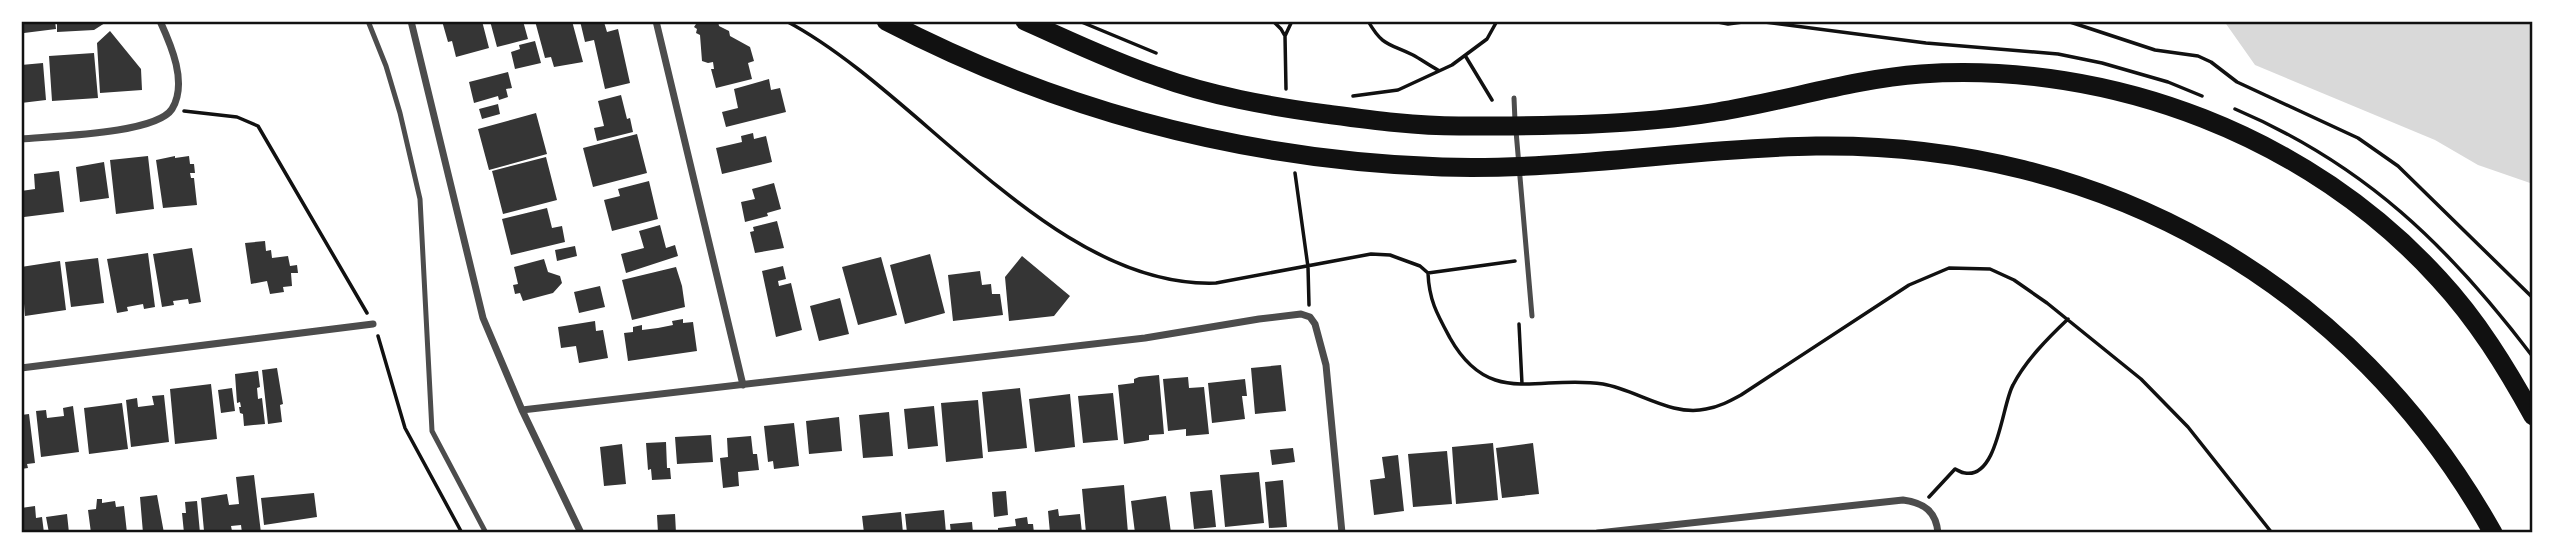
<svg xmlns="http://www.w3.org/2000/svg" width="2554" height="554" viewBox="0 0 2554 554" font-family="Lato,sans-serif">
<style>
.water{fill:#d9d9d9}
.building{fill:#353535}
.lines{fill:none;stroke-linecap:round;stroke-linejoin:round}
.path{stroke:#111;stroke-width:3.5}
.service{stroke:#4c4c4c;stroke-width:5}
.minor{stroke:#4c4c4c;stroke-width:7}
.trunk{stroke:#111;stroke-width:19}
.neatline{fill:none;stroke:#111;stroke-width:2.5}
</style>
<rect width="100%" height="100%" fill="#fff"/>
<!-- water -->
<path class="water" d="M2224,21H2533V184L2478,165L2435,140L2255,65Z"/>
<!-- building -->
<path class="building" d="M23,21H55L56,29L24,33Z
M57,21H108L94,30L57,32Z
M442,21H482L489,48L456,57L452,41L448,42Z
M490,21H523L528,39L497,47Z
M535,21H572L583,62L554,67L551,57L545,58Z
M580,21H595V24L604,22L607,32L618,29L630,83L605,89L594,40L585,42Z
M698,21H718L719,26L729,31L730,36L750,47L754,61L748,63L752,79L716,88L711,69H714L713,62L708,63L702,61L700,35L696,33L697,29L694,27Z
M110,31L141,69L142,90L100,93L97,43Z
M535,41L541,63L515,69L511,52L520,49L519,45Z
M94,53L98,98L52,101L49,56Z
M43,63L46,100L21,103V65Z
M508,72L512,88L506,89L508,97L499,100L498,96L474,103L469,82Z
M769,79L771,90L780,88L786,112L726,127L722,112L738,108L734,89Z
M621,95L627,119L630,118L633,132L597,141L594,128L604,126L598,101Z
M498,104L500,114L482,119L479,109Z
M536,113L547,154L489,170L478,129Z
M753,133L754,139L766,136L772,162L722,174L716,148L742,142L741,136Z
M637,134L647,173L593,187L583,148Z
M148,156L154,209L116,214L110,160Z
M175,156V158L189,156L190,164H194L195,173H190L191,178H194L197,205L163,208L156,160Z
M546,157L557,200L503,214L492,171Z
M104,162L109,198L80,202L76,167Z
M59,171L64,212L24,217L21,191L35,189L34,174Z
M649,181L658,219L612,231L604,200L620,196L618,189Z
M774,183L781,209L767,213L768,216L745,222L741,202L755,199L752,189Z
M547,208L552,228L562,226L565,242L511,255L502,219Z
M777,221L784,248L755,253L750,232L754,231L753,227Z
M660,225L666,248L675,245L678,256L626,273L621,254L644,248L639,231Z
M265,241L266,251L271,250L272,258L288,256L290,266L297,265L298,273H291L292,286L283,287L284,292L270,294L267,281L251,284L245,243Z
M575,246L577,256L557,261L555,250Z
M192,248L201,302L189,304L188,299L173,301L174,305L162,307L153,254Z
M148,253L155,307L144,309L143,304L127,307L128,311L117,313L107,259Z
M930,254L945,313L905,324L890,265Z
M1022,256L1070,296L1054,316L1009,321L1005,277Z
M881,257L897,315L858,325L842,267Z
M98,258L104,303L71,307L65,262Z
M544,259L548,272L560,276L562,283L553,293L523,301L520,293L515,294L513,285L518,284L514,267Z
M60,261L66,310L25,316L21,267Z
M783,266L786,279L778,281L779,286L791,283L802,330L776,337L762,271Z
M676,267L682,286L685,307L632,320L622,280Z
M980,271L982,285L991,284L992,294H1000L1003,315L953,321L948,275Z
M600,286L605,307L579,313L574,292Z
M840,298L849,334L819,341L810,306Z
M683,319V323L693,322L697,351L628,361L624,333L633,332V327L642,325V330L658,328L673,325L672,321Z
M595,321L596,331L603,330L608,358L579,363L576,346L561,348L558,327Z
M1281,365L1286,411L1255,414L1251,368Z
M277,368L283,404L280,405L282,422L268,424L262,370Z
M258,371L260,387L257,388L258,399L262,398L265,424L244,426L243,414L240,413L239,407H241L240,402L237,403L235,374Z
M1159,375L1164,434L1149,435V440L1144,441L1124,444L1118,385L1134,383V379L1139,377Z
M1188,377L1189,388L1204,387L1209,434L1186,436V429L1168,431L1163,379Z
M1245,379L1247,396H1242L1245,419L1212,423L1208,383Z
M211,384L217,439L175,444L170,389Z
M232,388L235,411L221,413L218,390Z
M1020,388L1027,448L988,452L982,392Z
M1113,393L1118,440L1083,443L1078,396Z
M1070,394L1075,447L1035,452L1029,399Z
M164,395L169,442L131,447L126,400L137,398L138,407L154,405L152,396Z
M978,400L983,458L946,462L941,403Z
M122,403L128,449L89,454L84,408Z
M73,406L79,452L41,457L36,411L46,410L47,418L64,416L63,408Z
M934,406L938,446L908,449L904,409Z
M889,412L893,456L863,458L859,415Z
M29,414L35,463L27,464L28,468L21,469V415Z
M839,417L842,451L809,454L806,421Z
M794,423L799,466L774,469L773,461L768,462L764,426Z
M711,435L713,462L677,464L675,437Z
M751,436L753,454H757L759,470L738,472L739,486L723,488L720,458L728,457L727,438Z
M666,442L667,468H670L671,479L652,480L651,469L648,470L646,443Z
M1493,443L1498,500L1456,504L1452,447Z
M1533,443L1539,494L1502,498L1496,448Z
M622,444L626,484L604,486L600,447Z
M1293,448L1295,462L1272,465L1270,450Z
M1447,451L1452,504L1413,507L1408,454Z
M1398,455L1404,511L1374,515L1370,480L1385,478L1382,457Z
M1259,472L1264,523L1225,527L1220,475Z
M254,475L261,533H242L241,525L231,526L232,531H204L201,498L227,494L229,505L239,504L236,477Z
M1283,480L1287,527L1269,528L1265,482Z
M1124,485L1128,533H1086L1082,489Z
M1212,490L1216,527L1194,529L1190,492Z
M1006,491L1008,515L994,517L992,492Z
M314,493L317,517L264,525L261,498Z
M157,495L164,533H143L140,497Z
M1166,496L1171,533H1135L1131,501Z
M97,499H102V503L115,501L116,507L124,506L127,533H91L88,510L96,509Z
M197,501L200,533H184L182,513H186L185,502Z
M35,506L36,518L42,517L44,533H21V508Z
M1058,509L1059,516L1080,514L1082,533H1050L1048,511Z
M944,510L946,533H907L905,514Z
M901,512L903,533H864L862,516Z
M67,514L69,533H49L46,517Z
M675,514L676,533H658L657,515Z
M1027,517L1028,524H1033L1034,533H998V528L1016,526L1015,519Z
M972,522L973,533H951L950,524Z"/>
<g class="lines">
<!-- path -->
<path class="path" d="M786,21C921,92 1054,289 1216,283L1371,254L1390,255L1420,266L1428,273L1515,261
M1079,21L1156,53
M1273,21L1281,29L1285,36
M1368,21C1383,47 1389,43 1413,55C1422,60 1430,66 1438,70
M1713,21L1728,24L1750,21
M1757,21L1926,43L2058,54L2102,63L2168,82L2202,96
M2067,21L2155,50L2198,56L2211,62L2237,82L2358,138L2398,166L2533,298
M1466,57L1492,100
M1286,89L1285,36L1292,21
M1353,96L1398,90L1452,65L1487,39L1497,21
M2235,109C2364,164 2449,246 2533,357
M184,111L237,117L258,126L367,313
M1295,173L1308,267L1309,305
M1428,273C1429,300 1437,314 1450,338C1490,409 1539,374 1603,384C1637,390 1672,417 1706,409C1719,407 1730,401 1741,395L1909,285L1949,268L1990,269L2014,280L2047,303L2141,379L2188,427L2272,533
M1519,324L1522,384
M378,336L405,428L462,533
M1929,497L1955,469C1958,470 1961,473 1965,473C1998,479 2002,404 2013,385C2026,360 2048,338 2068,319"/>
<!-- service -->
<path class="service" d="M368,21L386,66L400,113L420,199L432,431L486,533
M1514,98L1515,121
M1516,131L1532,316"/>
<!-- minor -->
<path class="minor" d="M411,21L483,318L522,410L581,533
M656,21L743,385
M21,139C52,136 156,134 172,109C188,83 171,45 160,21
M21,368L373,324
M522,410L1145,338L1259,319L1301,314L1310,317L1315,324L1326,365L1342,533
M1598,533L1903,500C1924,503 1936,511 1938,533"/>
<!-- trunk -->
<path class="trunk" d="M886,21C1059,111 1247,160 1442,167C1567,171 1691,148 1816,146C2102,142 2353,282 2493,533
M1025,21C1068,40 1111,61 1156,76C1211,96 1268,106 1326,114C1371,120 1414,126 1459,126C1544,126 1633,126 1717,112C1786,101 1852,79 1921,74C2112,61 2310,137 2439,279C2477,320 2506,367 2533,416"/>
</g>
<!-- border -->
<rect width="2554" height="554" fill="none" stroke="#ffffff" stroke-width="46"/>
<rect x="23" y="23" width="2508" height="508" class="neatline"/>
</svg>
